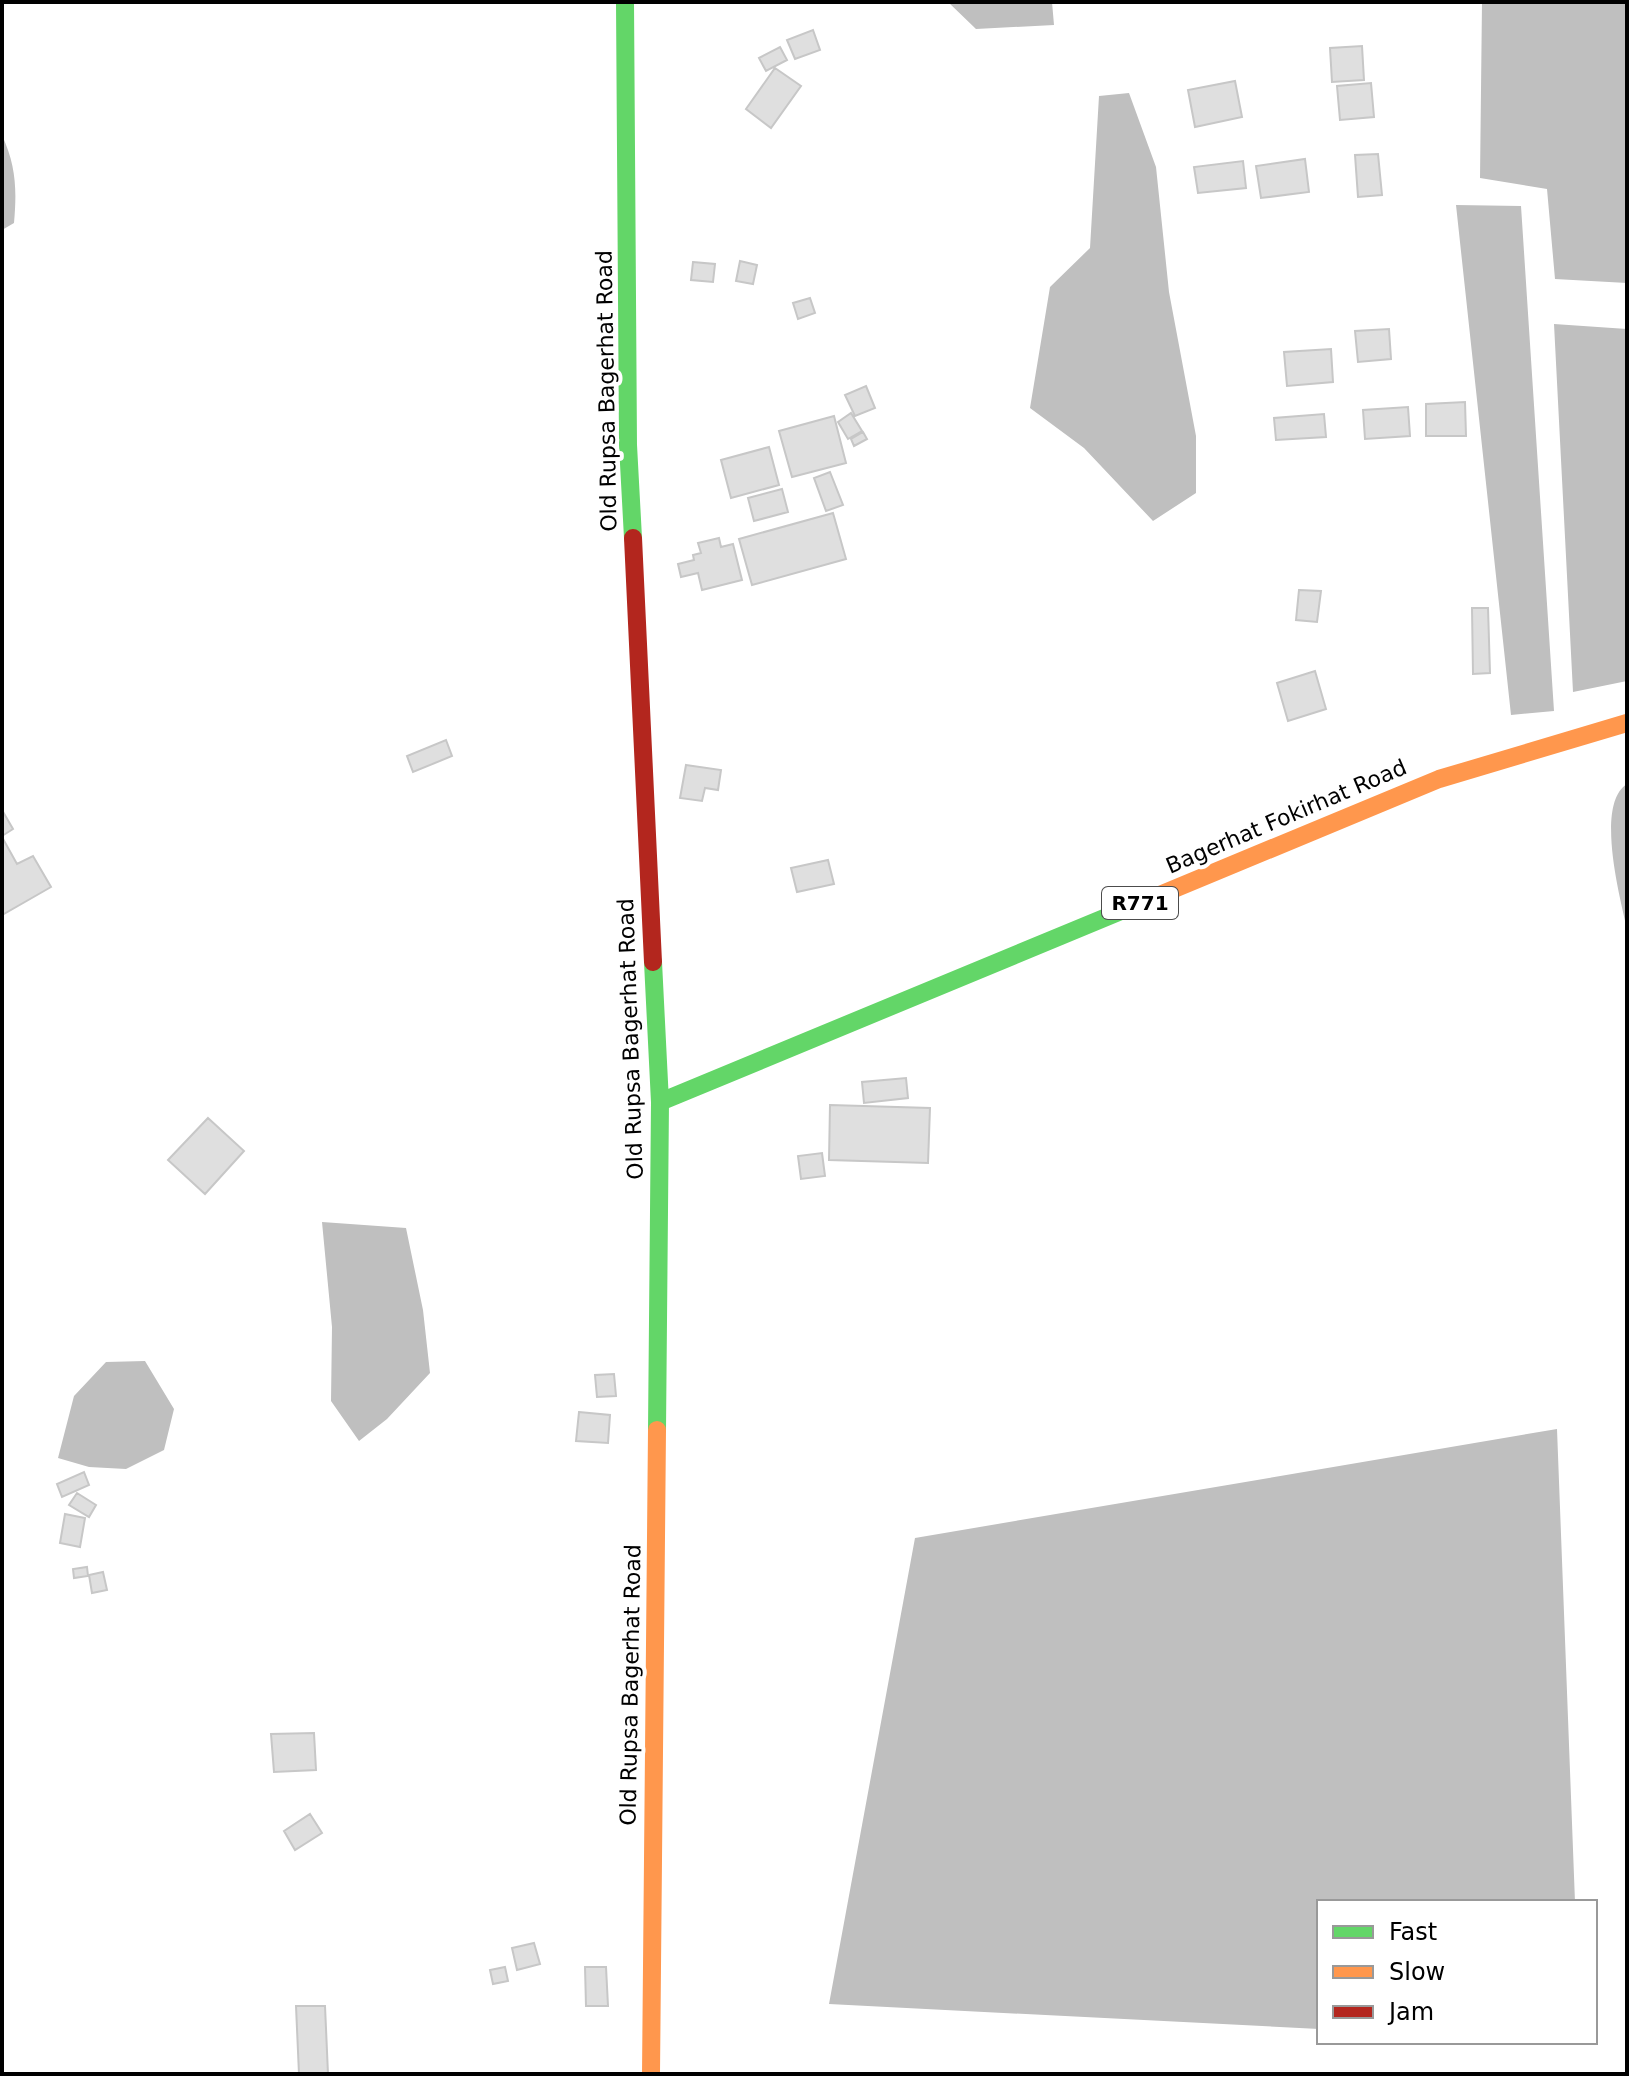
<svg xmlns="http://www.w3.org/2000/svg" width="1629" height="2076" viewBox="0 0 1629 2076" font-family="'DejaVu Sans',sans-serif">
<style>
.water{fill:#bfbfbf}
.building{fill:#dfdfdf;stroke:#c7c7c7;stroke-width:2}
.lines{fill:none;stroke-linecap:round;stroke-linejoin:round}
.fast{stroke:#63d668;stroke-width:18}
.slow{stroke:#ff974d;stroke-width:18}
.jam{stroke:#b3261e;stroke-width:18}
.labels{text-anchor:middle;stroke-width:8;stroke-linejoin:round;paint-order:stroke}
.shield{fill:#fff;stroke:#4c4c4c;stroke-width:2}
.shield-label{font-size:20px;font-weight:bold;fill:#000}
.street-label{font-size:22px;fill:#000;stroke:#fff}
</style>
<rect width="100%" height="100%" fill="#fff"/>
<!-- water -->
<path class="water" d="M948,2H1052L1054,25L976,29Z
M1482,2H1627V283L1555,279L1547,189L1480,178Z
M1129,93L1156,167L1169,292L1196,436V493L1153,521L1084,448L1030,408L1050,287L1090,248L1099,96Z
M2,135C16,166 17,189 14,223L2,230Z
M1456,205L1521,206L1554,711L1511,715Z
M1554,324L1627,329V681L1573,692Z
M1627,784V929C1620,897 1595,804 1627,784Z
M322,1222L406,1228L423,1310L430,1373L387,1419L359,1441L331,1401L332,1327Z
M145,1361L174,1409L164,1450L126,1469L89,1467L58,1458L74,1396L106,1362Z
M1557,1429L1575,1902H1319V2029L829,2004L915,1538Z"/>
<!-- building -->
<path class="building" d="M813,30L820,50L795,59L787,40Z
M1362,46L1364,80L1332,82L1330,48Z
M780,47L787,60L766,71L759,58Z
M775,68L801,86L771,128L746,109Z
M1235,81L1242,117L1195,127L1188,90Z
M1371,83L1374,117L1340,120L1337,86Z
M1378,154L1382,195L1358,197L1355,155Z
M1305,159L1309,192L1261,198L1256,166Z
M1243,161L1246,188L1198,193L1194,167Z
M740,261L757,265L753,284L736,281Z
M693,262L715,264L713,282L691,280Z
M810,298L815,313L798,319L793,303Z
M1389,329L1391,359L1358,362L1355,331Z
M1331,349L1333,382L1287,386L1284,352Z
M866,386L875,408L855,416L845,395Z
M1465,402L1466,436H1426V404Z
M1408,407L1410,436L1365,439L1363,410Z
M851,413L862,431L848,439L838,422Z
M1324,414L1326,437L1276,440L1274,418Z
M834,416L846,463L792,477L779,431Z
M863,432L867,439L854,446L851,439Z
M769,447L779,485L731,498L721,460Z
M830,472L843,505L826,511L814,478Z
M782,489L788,512L754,521L748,498Z
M833,513L846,559L752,585L739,539Z
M719,538L721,547L733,544L742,580L702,590L698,573L681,577L678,564L694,560L693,555L701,553L698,543Z
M1299,590L1321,591L1317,622L1296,620Z
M1472,608H1488L1490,673L1473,674Z
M1315,671L1326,709L1288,721L1277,683Z
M446,740L452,756L413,772L407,756Z
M686,765L721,770L718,790L705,788L702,801L680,798Z
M2,810L13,829L2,836Z
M2,837L17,864L33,856L51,887L2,915Z
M828,860L834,884L797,892L791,868Z
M906,1078L908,1098L864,1103L862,1082Z
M830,1105L930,1108L928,1163L829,1160Z
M208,1118L244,1151L205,1194L168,1160Z
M822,1153L825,1176L801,1179L798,1156Z
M614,1374L616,1396L597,1397L595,1375Z
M579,1412L610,1415L608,1443L576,1441Z
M84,1472L89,1485L62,1497L57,1484Z
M77,1493L96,1505L89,1517L69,1505Z
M65,1514L85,1518L80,1547L60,1543Z
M87,1567L88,1576L74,1578L73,1569Z
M103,1572L107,1590L92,1593L89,1575Z
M314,1733L316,1770L274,1772L271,1734Z
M310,1814L322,1833L295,1850L284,1831Z
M534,1943L540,1964L517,1970L512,1948Z
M505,1967L508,1981L493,1984L490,1970Z
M585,1967H606L608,2006H586Z
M296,2006H325L328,2074H299Z"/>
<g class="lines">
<!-- fast -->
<path class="fast" d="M625,2L628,445L633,538
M653,962L660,1102L657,1430
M660,1102L1138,904"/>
<!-- slow -->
<path class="slow" d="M1138,904L1439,779L1627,723
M651,2074L657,1430"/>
<!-- jam -->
<path class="jam" d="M633,538L653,962"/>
</g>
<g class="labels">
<!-- shield labels -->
<rect class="shield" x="1102" y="887" width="76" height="32" rx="6"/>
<g class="shield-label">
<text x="1140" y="910">R771</text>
</g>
<!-- street labels -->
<g class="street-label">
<text transform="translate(606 391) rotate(-91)" y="8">Old Rupsa Bagerhat Road</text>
<text transform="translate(1286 816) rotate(-23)" y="8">Bagerhat Fokirhat Road</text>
<text transform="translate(630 1039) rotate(-92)" y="8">Old Rupsa Bagerhat Road</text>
<text transform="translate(630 1685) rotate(-89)" y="8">Old Rupsa Bagerhat Road</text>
</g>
</g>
<!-- border -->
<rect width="1629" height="2076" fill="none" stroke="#000000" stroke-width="8"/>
<!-- legend -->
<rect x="1317" y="1900" width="280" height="144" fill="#ffffff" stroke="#999999" stroke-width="2"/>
<rect x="1333" y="1926" width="40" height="12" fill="#63d668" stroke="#999999" stroke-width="2"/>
<text x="1389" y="1940" font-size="24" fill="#000000">Fast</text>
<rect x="1333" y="1966" width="40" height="12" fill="#ff974d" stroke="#999999" stroke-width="2"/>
<text x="1389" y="1980" font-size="24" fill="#000000">Slow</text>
<rect x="1333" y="2006" width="40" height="12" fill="#b3261e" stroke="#999999" stroke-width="2"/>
<text x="1389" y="2020" font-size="24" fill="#000000">Jam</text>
</svg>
